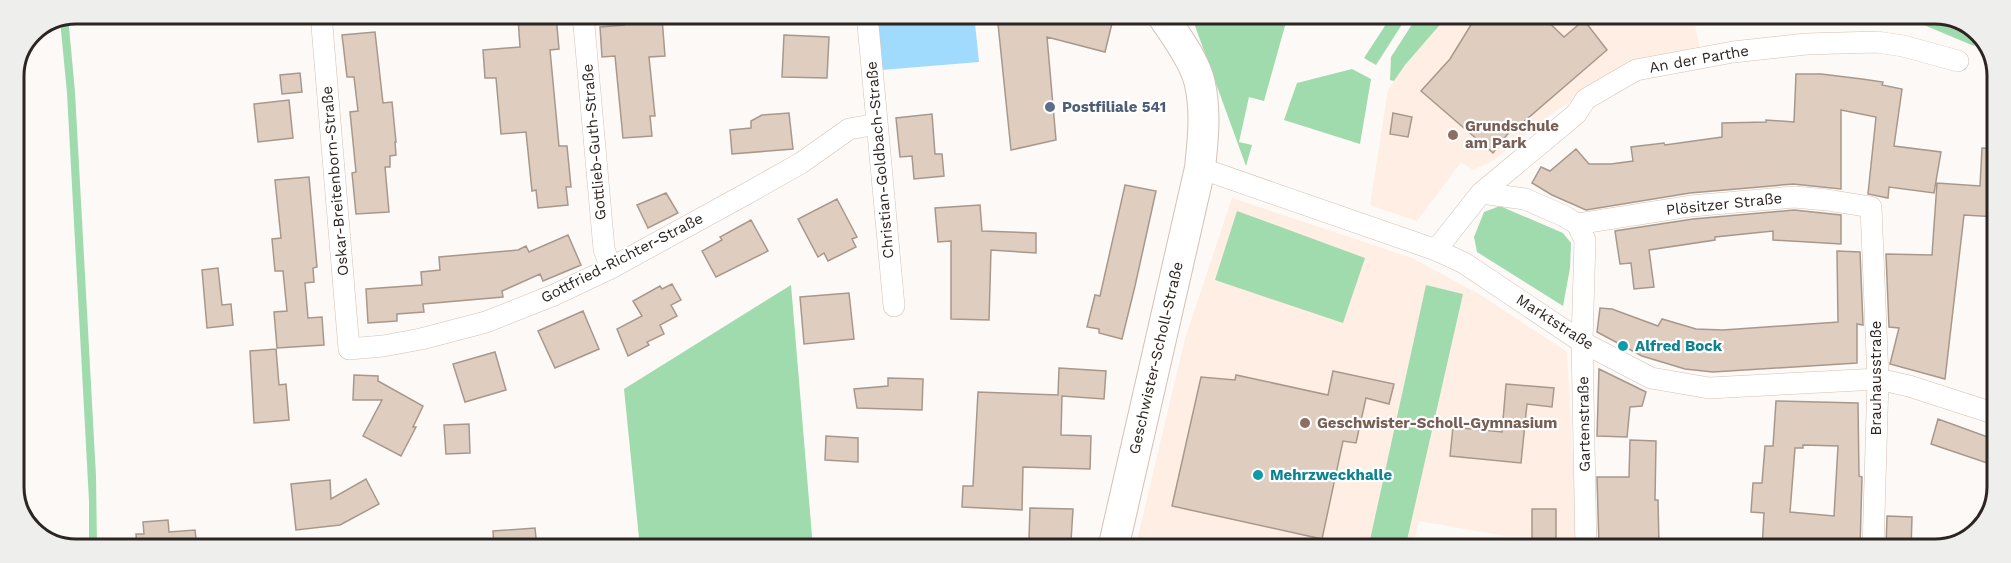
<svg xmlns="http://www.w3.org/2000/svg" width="2011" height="563" viewBox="0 0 2011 563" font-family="'Work Sans',sans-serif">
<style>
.built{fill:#feeee4}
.green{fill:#a0dbad}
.water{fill:#a0dafd}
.building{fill:#dfcdc0;stroke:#a8988c;stroke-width:1.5;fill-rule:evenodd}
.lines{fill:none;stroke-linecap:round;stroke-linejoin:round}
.street-casing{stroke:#d3c1b5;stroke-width:22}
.secondary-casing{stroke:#d3c1b5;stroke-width:32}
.street{stroke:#fff;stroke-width:21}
.secondary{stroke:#fff;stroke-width:30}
.service-dot{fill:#5c6f8a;stroke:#fff;stroke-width:2}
.education-dot{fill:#8d6e63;stroke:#fff;stroke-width:2}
.culture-dot{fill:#0f9aa8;stroke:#fff;stroke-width:2}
.labels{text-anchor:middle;stroke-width:4.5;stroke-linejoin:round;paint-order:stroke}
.street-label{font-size:15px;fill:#2c2521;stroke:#fff}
.service-label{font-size:15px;font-weight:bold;fill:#4e5e75;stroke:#fff;text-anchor:start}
.education-label{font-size:15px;font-weight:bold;fill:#785e54;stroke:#fff;text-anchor:start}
.culture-label{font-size:15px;font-weight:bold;fill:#0d838f;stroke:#fff;text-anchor:start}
.rim{fill:none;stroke:#2c2521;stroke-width:3}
</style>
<rect width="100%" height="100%" fill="#fcf9f6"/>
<!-- built -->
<path class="built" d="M1446,15H1693L1700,49L1618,72L1557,110L1494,160L1473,170L1461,162L1417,221L1370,205L1388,90L1405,65L1444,20Z
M1232,198L1412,258L1479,294L1567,352L1575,502V537L1506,536L1419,521L1412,549H1135L1185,339Z"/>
<!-- green -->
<path class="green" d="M1191,15H1288L1264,101L1249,97L1239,142L1252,145L1246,166Z
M1392,15H1408L1376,65L1364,58Z
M1418,15H1446L1444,20L1405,65L1394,81L1390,80L1391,57Z
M1900,15L1951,16L1982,35L1984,39L1978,37L1974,46Z
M68,16L75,92L96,476L97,548H89V501L67,93L60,20Z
M1352,69L1371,79L1360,144L1284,120L1297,83Z
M1500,206L1563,233L1571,243L1570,268L1563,306L1477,252L1474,237L1484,212Z
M1237,211L1365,258L1343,323L1215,280Z
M791,285L813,548H640L624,389Z
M1426,285L1463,294L1405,549H1368Z"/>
<!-- water -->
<path class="water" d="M876,14H974L979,62L881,70Z"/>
<!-- building -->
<path class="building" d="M997,14L1114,15L1105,52L1047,37L1056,140L1011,150Z
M556,15L559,49L550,50L559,146H567L571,187H566L568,205L538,208L536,190L532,191L526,132L501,134L496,78H485L483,50L520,47L518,18Z
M1477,15H1541L1564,37L1584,20L1607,50L1520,125L1517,122L1493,153L1421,91L1450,59Z
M662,18L665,56L649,57L655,116H650L652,136L623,138L615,56L602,57L600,27L624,25L623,21Z
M375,32L383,103L392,102L396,142H395L396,155L390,156V167H385L389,212L356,214L352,173L356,172L350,112L358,111L354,77H347L342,35Z
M784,35L829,37L827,78L782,77Z
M300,73L302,92L282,94L280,75Z
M1796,74H1821L1862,79L1883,82L1882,85L1902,89L1894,146L1941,152L1934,193L1889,187L1888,198L1868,194L1876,117L1841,110V189L1793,184L1690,193L1586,210L1552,195L1532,183L1541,167L1550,171L1576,149L1589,164H1611L1633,161L1631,147L1664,143L1665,145L1722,137V123L1766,122V120L1794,122Z
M289,100L293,138L258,142L254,104Z
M789,113L793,149L732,154L730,130L751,128V121L762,115Z
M1393,113L1412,117L1408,137L1390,134Z
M932,114L935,154H942L944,176L914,179L912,156L900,157L896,118Z
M1982,148L1997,149V217L1964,215L1945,379L1890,364L1899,328L1889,327L1886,254L1932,255L1937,183L1980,186Z
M309,177L317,267L313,268L314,282L305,283L308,318L322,317L324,345L277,348L274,312L287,311L283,271H275L272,239L281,238L275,180Z
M1125,185L1156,191L1135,286L1122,339L1099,333V329L1087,327L1095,295L1100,296Z
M666,193L678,213L648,228L637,205Z
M837,199L857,237L852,239L856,247L828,261L824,253L818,257L798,219Z
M980,205L982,231L1036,233V253L991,250L989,320L951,319V241L938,242L935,208Z
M1794,210L1841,215V244L1773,240V231L1715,237V240L1649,250L1654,287L1634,289L1631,263L1620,264L1615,231L1693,219Z
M751,220L768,251L716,277L702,251L722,240L720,237Z
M568,235L581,265L543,281L540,274L502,291L503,297L423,304L424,312L397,314V321L368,323L366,289L422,285L421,272L440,270L439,257L518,250L526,246L529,252Z
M1837,251L1860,252L1863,325L1857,324V363L1713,372L1685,369L1642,356L1597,332L1600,308L1612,309L1658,326L1662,319L1696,329L1723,330L1838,322Z
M218,268L222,305L231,304L233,325L207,328L202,270Z
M672,284L681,300L671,305L677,316L660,325L664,334L647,342L649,345L628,356L617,329L642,316L633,301L660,286L662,289Z
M849,293L854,339L804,344L800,297Z
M583,311L599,349L555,368L538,331Z
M276,349L279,385L286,384L289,420L254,423L250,351Z
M495,352L506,390L465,402L453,364Z
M1059,368L1106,371L1104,399L1062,396L1061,435L1091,436L1090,469L1023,467L1022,510L962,507L963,486H973L978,392L1058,395Z
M1599,369L1646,392L1642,406L1630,407L1627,437L1597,436Z
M1333,371L1394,384L1389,404L1366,398L1356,443L1343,441L1322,539L1172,506L1201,377L1235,380L1236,375L1328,395Z
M354,375L378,376V381L423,406L413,427H416L401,456L363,436L382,400H353Z
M888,378L923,379L922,410L857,408L854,389L888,386Z
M1506,384L1554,388L1552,407L1527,404L1521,463L1450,456L1453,427L1502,432Z
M1776,401L1858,403L1859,476L1862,477L1860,549H1762L1764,513L1751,512L1753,483H1762L1765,446H1773ZM1803,445L1838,446L1834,516L1790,512L1795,448H1803Z
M1938,419L1996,440V466L1931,444Z
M469,424L470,453L446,454L444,425Z
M826,436L858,438V462L825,460Z
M1630,440L1656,441L1655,500H1658L1659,546H1599L1597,477H1629Z
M366,479L379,504L340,525L296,530L291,484L330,480L331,499Z
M1030,508L1073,509L1071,541L1029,539Z
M1532,509H1556V549H1532Z
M1887,516L1912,517L1911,549H1886Z
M168,520L169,532L195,530L197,548H137L136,534H144L143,522Z
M535,528L537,548H494L493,531Z"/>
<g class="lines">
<!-- street casing -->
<g class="street-casing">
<path id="street" d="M321,14L349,349L383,346L421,339L486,322L554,295L611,268L746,194L801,163L849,129L877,124
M583,14L604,249L611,268
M867,14L894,306
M1200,168L1436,250L1464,263L1582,342L1651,378L1709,388L1878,379L1909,386L1996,414
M1481,193L1576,114L1586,99L1636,70L1733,52L1806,44L1877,42L1903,46L1958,61
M1577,224L1691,206L1794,197L1827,200L1871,207L1878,379L1873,549
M1436,250L1481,193L1525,199L1564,216L1577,224L1585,240L1582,342L1586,549"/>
</g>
<!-- secondary casing -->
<g class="secondary-casing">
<path id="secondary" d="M1113,549L1200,168C1203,140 1206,112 1200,84C1195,61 1175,35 1162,15"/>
</g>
<!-- street -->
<use href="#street" class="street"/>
<!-- secondary -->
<use href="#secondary" class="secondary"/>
</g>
<!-- markers -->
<circle class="service-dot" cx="1050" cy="107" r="6"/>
<g class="education-dot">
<circle cx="1453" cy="135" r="6"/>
<circle cx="1305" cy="423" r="6"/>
</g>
<g class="culture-dot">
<circle cx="1623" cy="346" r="6"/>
<circle cx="1258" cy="475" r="6"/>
</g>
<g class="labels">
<!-- street labels -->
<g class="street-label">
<text transform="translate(1699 59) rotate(-10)" y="5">An der Parthe</text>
<text transform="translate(594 142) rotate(-95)" y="5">Gottlieb-Guth-Straße</text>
<text transform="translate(880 160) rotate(-95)" y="5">Christian-Goldbach-Straße</text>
<text transform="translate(335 181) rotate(-95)" y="5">Oskar-Breitenborn-Straße</text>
<text transform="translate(1724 204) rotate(-6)" y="5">Plösitzer Straße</text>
<text transform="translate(622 258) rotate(-27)" y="5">Gottfried-Richter-Straße</text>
<text transform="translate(1555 322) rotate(33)" y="5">Marktstraße</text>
<text transform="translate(1156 358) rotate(-77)" y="5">Geschwister-Scholl-Straße</text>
<text transform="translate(1876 378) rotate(-90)" y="5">Brauhausstraße</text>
<text transform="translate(1584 424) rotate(-91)" y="5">Gartenstraße</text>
</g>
<!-- service labels -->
<g class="service-label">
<text x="1062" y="112">Postfiliale 541</text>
</g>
<!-- education labels -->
<g class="education-label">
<text x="1465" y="131">Grundschule<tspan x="1465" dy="17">am Park</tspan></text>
<text x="1317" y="428">Geschwister-Scholl-Gymnasium</text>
</g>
<!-- culture labels -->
<g class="culture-label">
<text x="1635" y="351">Alfred Bock</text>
<text x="1270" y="480">Mehrzweckhalle</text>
</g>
</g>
<!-- crop -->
<path d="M0 0H2011V563H0ZM76 24H1935A52 52 0 0 1 1987 76V487A52 52 0 0 1 1935 539H76A52 52 0 0 1 24 487V76A52 52 0 0 1 76 24Z" fill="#eeeeed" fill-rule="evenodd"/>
<path class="rim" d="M76 24H1935A52 52 0 0 1 1987 76V487A52 52 0 0 1 1935 539H76A52 52 0 0 1 24 487V76A52 52 0 0 1 76 24Z"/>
</svg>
